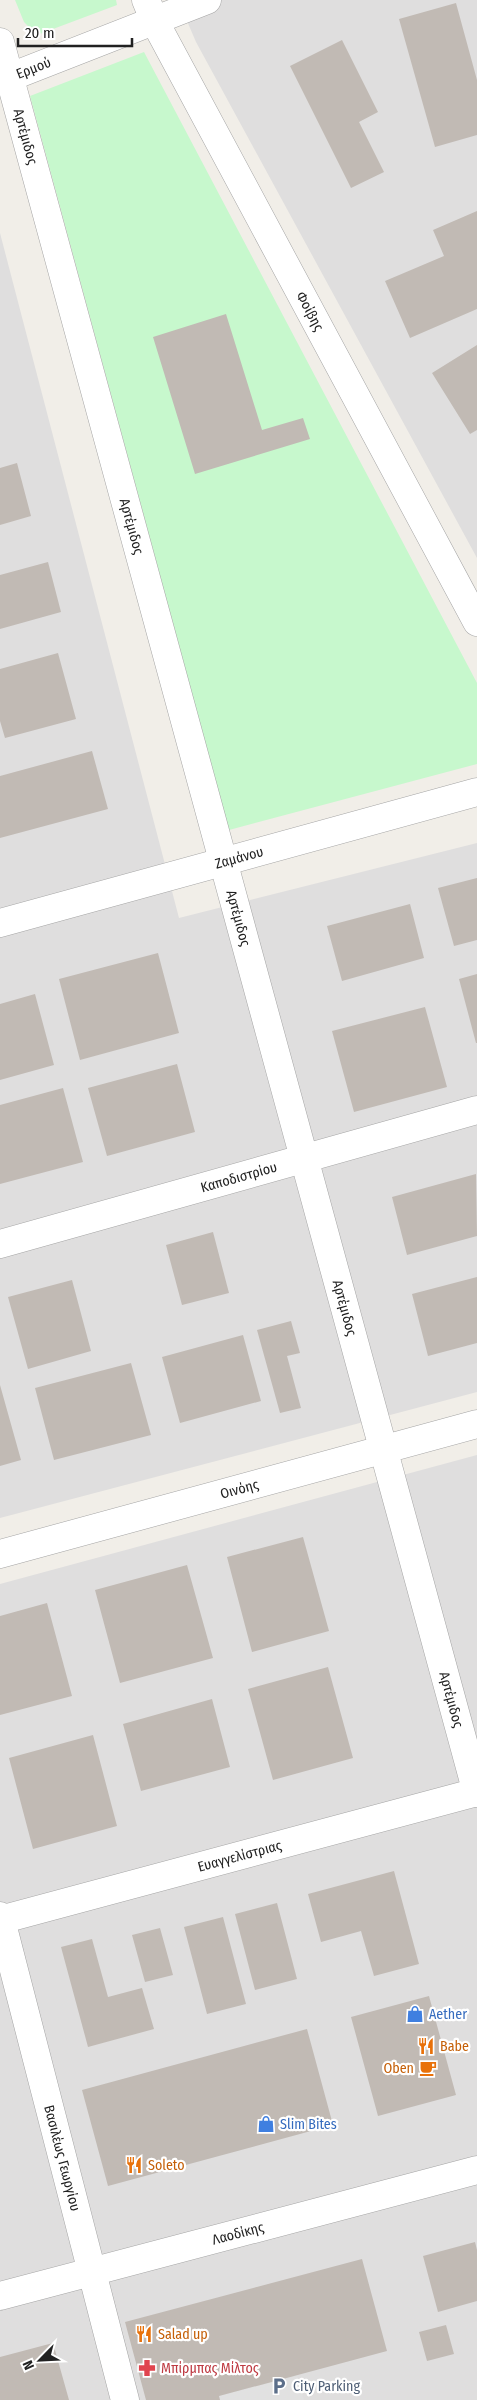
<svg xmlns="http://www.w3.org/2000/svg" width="477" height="2400" viewBox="0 0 477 2400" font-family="'Fira Sans Condensed',sans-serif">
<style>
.residential{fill:#dfdede}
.park{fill:#c7f8cd}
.parking{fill:#e1e1e1}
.building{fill:#c1bab4}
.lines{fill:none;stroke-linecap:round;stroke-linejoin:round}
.minor-casing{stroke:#a5a5a5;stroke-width:29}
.minor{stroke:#fff;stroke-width:28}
.labels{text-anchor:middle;stroke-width:4.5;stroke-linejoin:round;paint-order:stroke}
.street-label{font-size:14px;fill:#212121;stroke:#fff}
.shop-label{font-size:14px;fill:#366cbe;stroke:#fff;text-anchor:start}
.food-label{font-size:14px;fill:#c56008;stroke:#fff;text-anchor:start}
.health-label{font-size:14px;fill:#be3a42;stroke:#fff;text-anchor:start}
.service-label{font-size:14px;fill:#4e5e75;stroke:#fff;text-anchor:start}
</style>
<rect width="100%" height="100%" fill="#f1eee8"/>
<!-- residential -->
<path class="residential" d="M178,0H477V558L196,42Z
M0,233L179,918L477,843V1392L0,1518Z
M477,1455V2400H0V1584Z"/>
<!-- park -->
<path class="park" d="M15,0H116L117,5L37,35L24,22Z
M144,52L477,683V764L229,830L30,96Z"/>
<!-- parking -->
<path class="parking" d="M297,2376L304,2400H220L219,2396Z"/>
<!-- building -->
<path class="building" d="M456,3L477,80V135L435,147L399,19Z
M342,40L378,112L359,122L384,172L351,188L290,66Z
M477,211V309L410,338L385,281L444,256L433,230Z
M226,314L262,430L303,418L310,439L195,474L153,337Z
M477,345V430L470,434L432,373Z
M17,463L31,516L0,525V468Z
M48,562L61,612L0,629V575Z
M58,653L76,719L5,738L0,721V669Z
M92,751L108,809L0,838V776Z
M477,878V940L454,946L438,888Z
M410,904L424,958L342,981L327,926Z
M158,953L179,1033L80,1060L59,979Z
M477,974V1043H476L459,979Z
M35,994L54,1065L0,1080V1004Z
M425,1007L447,1087L354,1112L332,1031Z
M177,1064L195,1132L107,1156L88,1088Z
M63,1088L83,1162L0,1184V1105Z
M476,1174L477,1236L407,1255L392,1197Z
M213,1232L229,1293L182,1305L166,1245Z
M477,1277V1343L428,1356L412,1294Z
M72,1280L91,1351L28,1369L8,1297Z
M291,1321L300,1353L287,1356L301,1408L280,1413L257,1330Z
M243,1335L261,1401L180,1423L162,1357Z
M131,1363L151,1435L54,1460L35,1388Z
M0,1385L21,1460L0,1466Z
M303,1537L329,1631L252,1652L227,1557Z
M187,1565L213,1658L120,1683L95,1590Z
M47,1603L72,1696L0,1715V1616Z
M328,1667L353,1758L273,1780L248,1689Z
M212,1699L230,1767L141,1791L123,1724Z
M93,1735L117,1826L33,1849L9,1758Z
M394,1871L419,1964L374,1976L361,1931L321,1942L308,1894Z
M277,1903L297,1979L255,1990L235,1914Z
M223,1917L246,2004L207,2014L184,1927Z
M160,1928L173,1975L145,1982L132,1935Z
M92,1939L108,1997L142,1988L154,2029L88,2047L61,1947Z
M429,1996L456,2095L378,2116L351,2017Z
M307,2029L333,2125L108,2186L82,2090Z
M475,2242L477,2250V2301L438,2312L423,2256Z
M362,2259L387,2351L219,2396L220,2400H146L125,2322Z
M446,2325L454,2354L427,2361L419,2332Z
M53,2343L69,2400H0V2357Z"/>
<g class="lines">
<!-- minor casing -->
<g class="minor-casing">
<g id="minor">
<path id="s1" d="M146,0L155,22L477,622"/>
<path id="s2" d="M0,42L477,1793"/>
<path id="s3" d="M0,81L207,0"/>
<path id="s4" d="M0,923L477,792"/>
<path id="s5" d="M0,1244L477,1110"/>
<path id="s6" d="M0,1554L477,1424"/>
<path id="s7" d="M0,1916L125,2400"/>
<path id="s8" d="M0,1920L477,1792"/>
<path id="s9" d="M0,2296L477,2170"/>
</g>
</g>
<!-- minor -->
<use href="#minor" class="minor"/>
</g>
<!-- icons -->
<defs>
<g id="shop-bare" transform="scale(1.35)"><path d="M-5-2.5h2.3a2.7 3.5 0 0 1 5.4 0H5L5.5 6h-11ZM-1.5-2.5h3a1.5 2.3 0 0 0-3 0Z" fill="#3f7fe0" stroke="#fff" stroke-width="2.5" paint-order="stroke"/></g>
<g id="restaurant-bare" transform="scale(1.35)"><path d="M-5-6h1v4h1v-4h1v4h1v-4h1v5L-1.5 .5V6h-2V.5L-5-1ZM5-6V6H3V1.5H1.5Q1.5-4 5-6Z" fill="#e8710a" stroke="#fff" stroke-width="2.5" paint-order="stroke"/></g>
<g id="cafe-bare" transform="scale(1.35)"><path d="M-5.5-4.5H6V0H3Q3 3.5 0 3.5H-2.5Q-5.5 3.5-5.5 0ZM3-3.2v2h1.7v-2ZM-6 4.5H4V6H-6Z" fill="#e8710a" stroke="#fff" stroke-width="2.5" paint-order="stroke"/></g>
<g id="pharmacy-bare" transform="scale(1.35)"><path d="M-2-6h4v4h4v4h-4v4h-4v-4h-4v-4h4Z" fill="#e0444e" stroke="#fff" stroke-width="2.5" paint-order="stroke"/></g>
<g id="parking-bare" transform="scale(1.35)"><path d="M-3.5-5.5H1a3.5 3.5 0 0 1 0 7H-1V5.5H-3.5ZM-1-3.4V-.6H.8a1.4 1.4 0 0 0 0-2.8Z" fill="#5c6f8a" stroke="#fff" stroke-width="2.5" paint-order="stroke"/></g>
</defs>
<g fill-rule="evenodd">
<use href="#shop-bare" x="415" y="2014"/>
<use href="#restaurant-bare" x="426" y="2046"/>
<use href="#cafe-bare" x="428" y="2068"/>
<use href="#shop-bare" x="266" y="2124"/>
<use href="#restaurant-bare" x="134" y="2165"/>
<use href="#restaurant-bare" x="144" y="2334"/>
<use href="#pharmacy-bare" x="147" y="2368"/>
<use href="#parking-bare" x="279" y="2386"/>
</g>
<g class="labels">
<!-- street labels -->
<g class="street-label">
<text dy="5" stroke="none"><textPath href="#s3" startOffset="36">Ερμού</textPath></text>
<text dy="5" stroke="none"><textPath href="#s2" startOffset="98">Αρτέμιδος</textPath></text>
<text dy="5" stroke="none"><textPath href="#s1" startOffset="352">Φοίβης</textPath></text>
<text dy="5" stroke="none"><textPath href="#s2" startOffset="502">Αρτέμιδος</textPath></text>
<text dy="5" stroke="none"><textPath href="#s4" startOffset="248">Ζαμάνου</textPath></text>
<text dy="5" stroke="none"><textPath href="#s2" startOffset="908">Αρτέμιδος</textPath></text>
<text dy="5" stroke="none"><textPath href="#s5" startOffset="248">Καποδιστρίου</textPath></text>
<text dy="5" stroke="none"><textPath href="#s2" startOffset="1312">Αρτέμιδος</textPath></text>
<text dy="5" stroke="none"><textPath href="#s6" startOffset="248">Οινόης</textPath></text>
<text dy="5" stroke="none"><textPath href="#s2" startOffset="1718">Αρτέμιδος</textPath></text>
<text dy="5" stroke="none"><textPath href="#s8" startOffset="248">Ευαγγελίστριας</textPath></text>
<text dy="5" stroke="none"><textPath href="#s7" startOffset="250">Βασιλέως Γεωργίου</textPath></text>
<text dy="5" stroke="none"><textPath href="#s9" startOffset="246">Λαοδίκης</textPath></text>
</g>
<!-- shop labels -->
<g class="shop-label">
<text x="429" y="2019">Aether</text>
<text x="280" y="2129">Slim Bites</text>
</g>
<!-- food labels -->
<g class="food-label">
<text x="440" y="2051">Babe</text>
<text x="414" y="2073" text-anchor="end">Oben</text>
<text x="148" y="2170">Soleto</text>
<text x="158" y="2339">Salad up</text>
</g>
<!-- health labels -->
<g class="health-label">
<text x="161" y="2373">Μπίρμπας Μίλτος</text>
</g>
<!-- service labels -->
<g class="service-label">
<text x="293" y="2391">City Parking</text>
</g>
</g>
<!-- north arrow -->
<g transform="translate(40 2360) rotate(246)" stroke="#ffffff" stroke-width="4" paint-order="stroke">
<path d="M0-4L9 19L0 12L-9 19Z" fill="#212121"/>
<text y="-8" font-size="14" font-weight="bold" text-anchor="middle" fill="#212121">N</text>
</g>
<!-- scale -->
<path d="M18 38v8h114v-8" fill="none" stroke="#212121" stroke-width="2.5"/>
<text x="25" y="38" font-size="15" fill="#212121" stroke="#ffffff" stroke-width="4" paint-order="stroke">20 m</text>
</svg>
